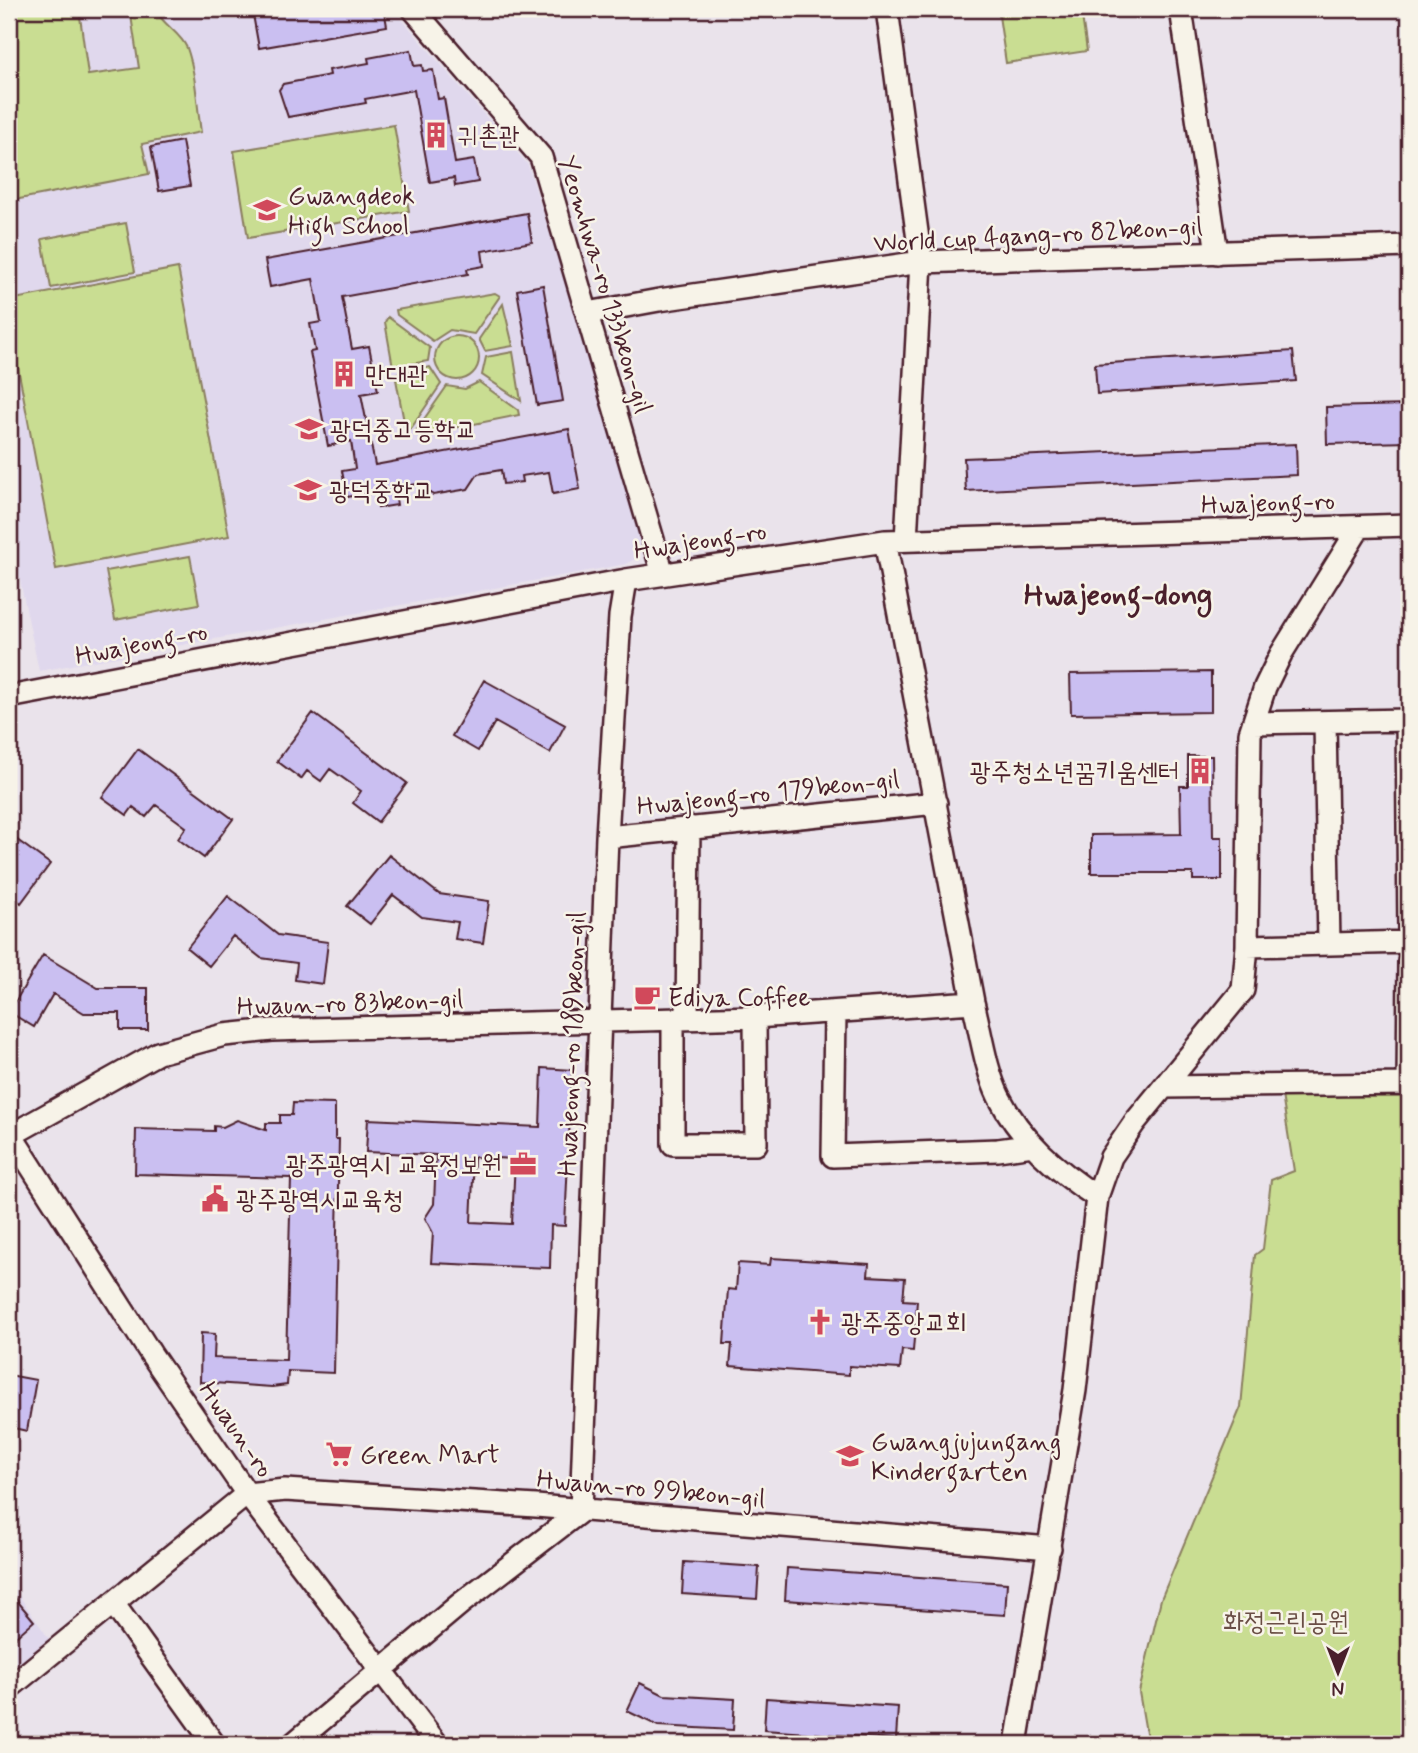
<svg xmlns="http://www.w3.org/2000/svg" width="1418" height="1753" viewBox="0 0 1418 1753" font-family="Mynerve,'Poor Story',sans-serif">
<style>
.built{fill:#e0d8ed}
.green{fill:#c9dd92;stroke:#8a7e5e;stroke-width:2}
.building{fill:#cabff1;stroke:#4a1f2b;stroke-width:2;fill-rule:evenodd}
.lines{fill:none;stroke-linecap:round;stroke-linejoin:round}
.minor-casing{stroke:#4a1f2b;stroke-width:26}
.minor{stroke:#f7f3e8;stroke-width:21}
.labels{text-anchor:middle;stroke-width:5;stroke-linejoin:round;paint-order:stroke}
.poi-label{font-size:26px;fill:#4a1f2b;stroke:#f7f3e8;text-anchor:start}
.street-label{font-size:26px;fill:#4a1f2b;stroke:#f7f3e8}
.park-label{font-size:26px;fill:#6a4e45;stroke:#f7f3e8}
.quarter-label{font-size:30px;font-weight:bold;fill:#4a1f2b;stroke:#f7f3e8}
</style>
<rect width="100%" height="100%" fill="#eae3eb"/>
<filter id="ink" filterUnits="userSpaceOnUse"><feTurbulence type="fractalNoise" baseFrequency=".0143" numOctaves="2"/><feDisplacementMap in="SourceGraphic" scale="14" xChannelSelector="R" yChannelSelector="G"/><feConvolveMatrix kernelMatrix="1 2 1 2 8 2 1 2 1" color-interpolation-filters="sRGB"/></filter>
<g filter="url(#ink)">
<!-- built -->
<path class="built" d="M9,9H393L528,165L581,332L640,539L638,557L626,564L39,671L9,527Z
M9,1581L56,1649L9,1688Z"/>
<!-- green -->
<path class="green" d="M9,9H79L88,75L139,68L130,9H156C161,24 180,32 187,48C196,73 197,106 201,132L142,144L149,174L9,201Z
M998,9H1081L1087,51L1006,63Z
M394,125L409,211L248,238L234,151Z
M126,223L135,272L51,288L42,239Z
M178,268L229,536L56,569L9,320V300Z
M495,293L500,296L474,334L450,330L433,341L397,315L396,310Z
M503,304L513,346L485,351L479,339Z
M388,317L430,348L428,361L393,367L385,322Z
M435 358a22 22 0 1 1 44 0a22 22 0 1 1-44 0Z
M513,352L521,401L482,375L486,357Z
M430,367L441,384L410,430L405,427L395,374Z
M479,382L518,410L519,415L419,435L415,432L447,386L465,389Z
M190,556L199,604L115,620L106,571Z
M1282,1095L1409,1097V1744H1148L1139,1692L1161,1599L1241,1407L1255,1255L1263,1249L1271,1180L1294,1171Z"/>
<!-- building -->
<path class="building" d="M252,9H384L387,26L259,48Z
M411,50L414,66L422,65L423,71L433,70L438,99L444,98L455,163L474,160L478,182L455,186L454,178L430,182L414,90L365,99L366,103L288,117L279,90L283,84L330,75L329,70L369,63L368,58Z
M182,141L190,186L159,191L151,147Z
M527,213L532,242L482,251L484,266L467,269L468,274L342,297L352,349L369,346L378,391L361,394L375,465L569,429L580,489L553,494L549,472L521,476L522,482L503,484L501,470L478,474L468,489L433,495L418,484L394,487L397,505L378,508L376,492L347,497L342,471L355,469L351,441L328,446L310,352L315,351L310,324L321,322L313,279L270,287L265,260Z
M543,285L563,401L537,405L517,290Z
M1293,351L1296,381L1097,394L1095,364Z
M1409,405V442L1327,444L1326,407Z
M1296,444L1297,475L966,491L964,458Z
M1211,672V712L1071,714L1070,674Z
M484,680L565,725L550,753L495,722L478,751L452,736Z
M313,713L407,783L378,822L353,803L361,791L330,769L321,781L307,771L301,779L277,761Z
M138,749L233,819L204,858L178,839L186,827L156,805L146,817L133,807L127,815L102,797Z
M1188,756H1212L1213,837H1222V880H1193V873H1091V835L1181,834L1180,786H1188Z
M9,834L50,864L21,903L9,894Z
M389,855L439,894L489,901L483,943L455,939L458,922L422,917L393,895L370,924L347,906Z
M228,896L278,935L328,942L323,984L295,980L297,963L261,958L233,936L209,966L187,948Z
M43,955L98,988H148V1030H120V1013H84L53,994L34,1027L9,1012Z
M542,1068L572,1070L565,1226L551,1225L550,1268L431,1263L433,1233L425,1218L434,1204L436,1155L366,1152L368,1119L540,1127ZM474,1157L515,1159L512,1224L471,1222Z
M293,1103L335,1104V1139H339L334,1373L288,1371L287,1385L272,1387L200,1382L201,1333L215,1334L214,1358L286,1360L291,1178L135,1174L136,1129L214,1131V1126L223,1127L237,1120L266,1130V1123H280V1115H292Z
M771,1258L869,1264L868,1276L905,1278L903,1300L917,1301L913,1351L902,1350L900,1369L849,1366V1375L730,1366L732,1344H724L728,1289L736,1290L738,1263L770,1265Z
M9,1375L36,1380L27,1431L9,1427Z
M684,1562L759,1567L757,1599L682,1594Z
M787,1568L1007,1583L1005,1615L785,1600Z
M9,1591L34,1621L9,1643Z
M640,1683L664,1695L735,1699L733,1730L658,1726L627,1711Z
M766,1698L898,1707L896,1739L764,1730Z"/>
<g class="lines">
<!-- minor casing -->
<g class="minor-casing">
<path id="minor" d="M413,9L541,157L663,574
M887,9L921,262L906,540
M1181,9L1217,253
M588,313L659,300L921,262L1409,246
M885,541L973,1002C981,1033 985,1068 999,1097C1021,1140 1057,1171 1097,1197L1075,1390L1016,1744
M9,697L626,580L885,541L1409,525
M1407,720L1409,931
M1325,722L1329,944
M1253,723L1409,720
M607,837L936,803
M1247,946L1409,942
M835,1012L833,1156L998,1150L1033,1145
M687,1018L689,827
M673,1019V1144H756L755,1017
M1408,1084L1409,961
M1165,1087L1409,1084
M9,1132L151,1354L247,1494L437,1744
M11,1135L158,1053L224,1035L272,1030L755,1017L973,1002
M1097,1197L1111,1157L1135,1122L1243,990L1247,946L1250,733L1265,687L1281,654L1359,528
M113,1603L214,1744
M9,1688L247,1494L285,1490L536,1506L1050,1548
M293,1744L460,1604L581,1511L607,837L620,616L626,580"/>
</g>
<!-- minor -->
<use href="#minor" class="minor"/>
</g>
</g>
<!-- icons -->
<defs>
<g id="building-bare" transform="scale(2.1)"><path d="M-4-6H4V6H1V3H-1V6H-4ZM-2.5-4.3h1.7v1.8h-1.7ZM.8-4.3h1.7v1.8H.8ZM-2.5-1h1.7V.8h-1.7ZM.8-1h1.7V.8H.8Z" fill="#d1495b" stroke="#f7f3e8" stroke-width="2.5" paint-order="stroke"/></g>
<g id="school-bare" transform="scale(2.1)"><path d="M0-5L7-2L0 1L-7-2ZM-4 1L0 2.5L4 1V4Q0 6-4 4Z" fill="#d1495b" stroke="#f7f3e8" stroke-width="2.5" paint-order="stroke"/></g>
<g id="cafe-bare" transform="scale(2.1)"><path d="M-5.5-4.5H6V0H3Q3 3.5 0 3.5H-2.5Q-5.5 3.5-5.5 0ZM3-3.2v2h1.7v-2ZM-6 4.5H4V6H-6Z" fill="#d1495b" stroke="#f7f3e8" stroke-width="2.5" paint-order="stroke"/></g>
<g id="office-bare" transform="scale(2.1)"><path d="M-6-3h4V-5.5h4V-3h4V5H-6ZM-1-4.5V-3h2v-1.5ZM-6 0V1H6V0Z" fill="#d1495b" stroke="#f7f3e8" stroke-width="2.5" paint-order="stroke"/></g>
<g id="civic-bare" transform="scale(2.1)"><path d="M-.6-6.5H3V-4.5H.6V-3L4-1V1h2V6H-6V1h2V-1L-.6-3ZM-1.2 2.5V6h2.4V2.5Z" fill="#d1495b" stroke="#f7f3e8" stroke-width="2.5" paint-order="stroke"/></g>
<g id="church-bare" transform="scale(2.1)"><path d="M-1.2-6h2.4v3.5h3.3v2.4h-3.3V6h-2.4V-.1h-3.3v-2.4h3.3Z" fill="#d1495b" stroke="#f7f3e8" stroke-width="2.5" paint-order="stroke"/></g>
<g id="supermarket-bare" transform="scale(2.1)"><path d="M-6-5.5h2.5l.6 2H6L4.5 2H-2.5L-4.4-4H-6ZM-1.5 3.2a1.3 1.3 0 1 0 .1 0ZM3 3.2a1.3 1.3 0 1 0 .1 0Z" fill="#d1495b" stroke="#f7f3e8" stroke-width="2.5" paint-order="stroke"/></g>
</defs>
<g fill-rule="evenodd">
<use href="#building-bare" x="436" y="135"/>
<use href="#school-bare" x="267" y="210"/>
<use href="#building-bare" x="344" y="374"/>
<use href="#school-bare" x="309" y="429"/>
<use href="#school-bare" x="308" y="490"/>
<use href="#building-bare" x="1200" y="771"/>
<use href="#cafe-bare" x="647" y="997"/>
<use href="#office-bare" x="523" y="1164"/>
<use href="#civic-bare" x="215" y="1199"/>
<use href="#church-bare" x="820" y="1322"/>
<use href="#supermarket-bare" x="339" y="1454"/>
<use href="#school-bare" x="850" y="1456"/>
</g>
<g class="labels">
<!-- poi labels -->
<g class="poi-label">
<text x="457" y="144">귀촌관</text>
<text x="288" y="204">Gwangdeok<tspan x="288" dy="30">High School</tspan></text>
<text x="365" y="383">만대관</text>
<text x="330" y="438">광덕중고등학교</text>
<text x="329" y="499">광덕중학교</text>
<text x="1179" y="780" text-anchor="end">광주청소년꿈키움센터</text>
<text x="668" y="1006">Ediya Coffee</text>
<text x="502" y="1173" text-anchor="end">광주광역시 교육정보원</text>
<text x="236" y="1208">광주광역시교육청</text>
<text x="841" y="1331">광주중앙교회</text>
<text x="871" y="1450">Gwangjujungang<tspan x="871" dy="30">Kindergarten</tspan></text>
<text x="360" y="1463">Green Mart</text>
</g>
<!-- street labels -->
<g class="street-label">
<text transform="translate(1038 234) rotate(-3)" y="9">World cup 4gang-ro 82beon-gil</text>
<text transform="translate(606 284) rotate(73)" y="9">Yeomhwa-ro 133beon-gil</text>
<text transform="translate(1268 502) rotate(-2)" y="9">Hwajeong-ro</text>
<text transform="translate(700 540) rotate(-9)" y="9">Hwajeong-ro</text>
<text transform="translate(141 643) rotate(-11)" y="9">Hwajeong-ro</text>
<text transform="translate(768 792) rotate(-6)" y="9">Hwajeong-ro 179beon-gil</text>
<text transform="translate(350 1002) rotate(-2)" y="9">Hwaun-ro 83beon-gil</text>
<text transform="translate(571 1044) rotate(-88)" y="9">Hwajeong-ro 189beon-gil</text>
<text transform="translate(237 1429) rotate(55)" y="9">Hwaun-ro</text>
<text transform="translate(651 1488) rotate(5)" y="9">Hwaun-ro 99beon-gil</text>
</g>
<!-- park labels -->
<g class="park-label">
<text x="1286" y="1630">화정근린공원</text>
</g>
<!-- quarter labels -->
<g class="quarter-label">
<text x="1118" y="604">Hwajeong-dong</text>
</g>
</g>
<!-- margin -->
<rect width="1418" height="1753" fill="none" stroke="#f7f3e8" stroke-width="35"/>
<rect x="18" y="18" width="1383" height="1718" fill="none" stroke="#4a1f2b" stroke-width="2.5" filter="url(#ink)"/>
<!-- north arrow -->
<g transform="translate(1338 1672) rotate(180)" stroke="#f7f3e8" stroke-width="5" paint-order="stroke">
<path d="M0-5L12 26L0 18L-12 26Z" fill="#4a1f2b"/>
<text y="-10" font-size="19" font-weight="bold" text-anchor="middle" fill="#4a1f2b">N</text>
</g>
</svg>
